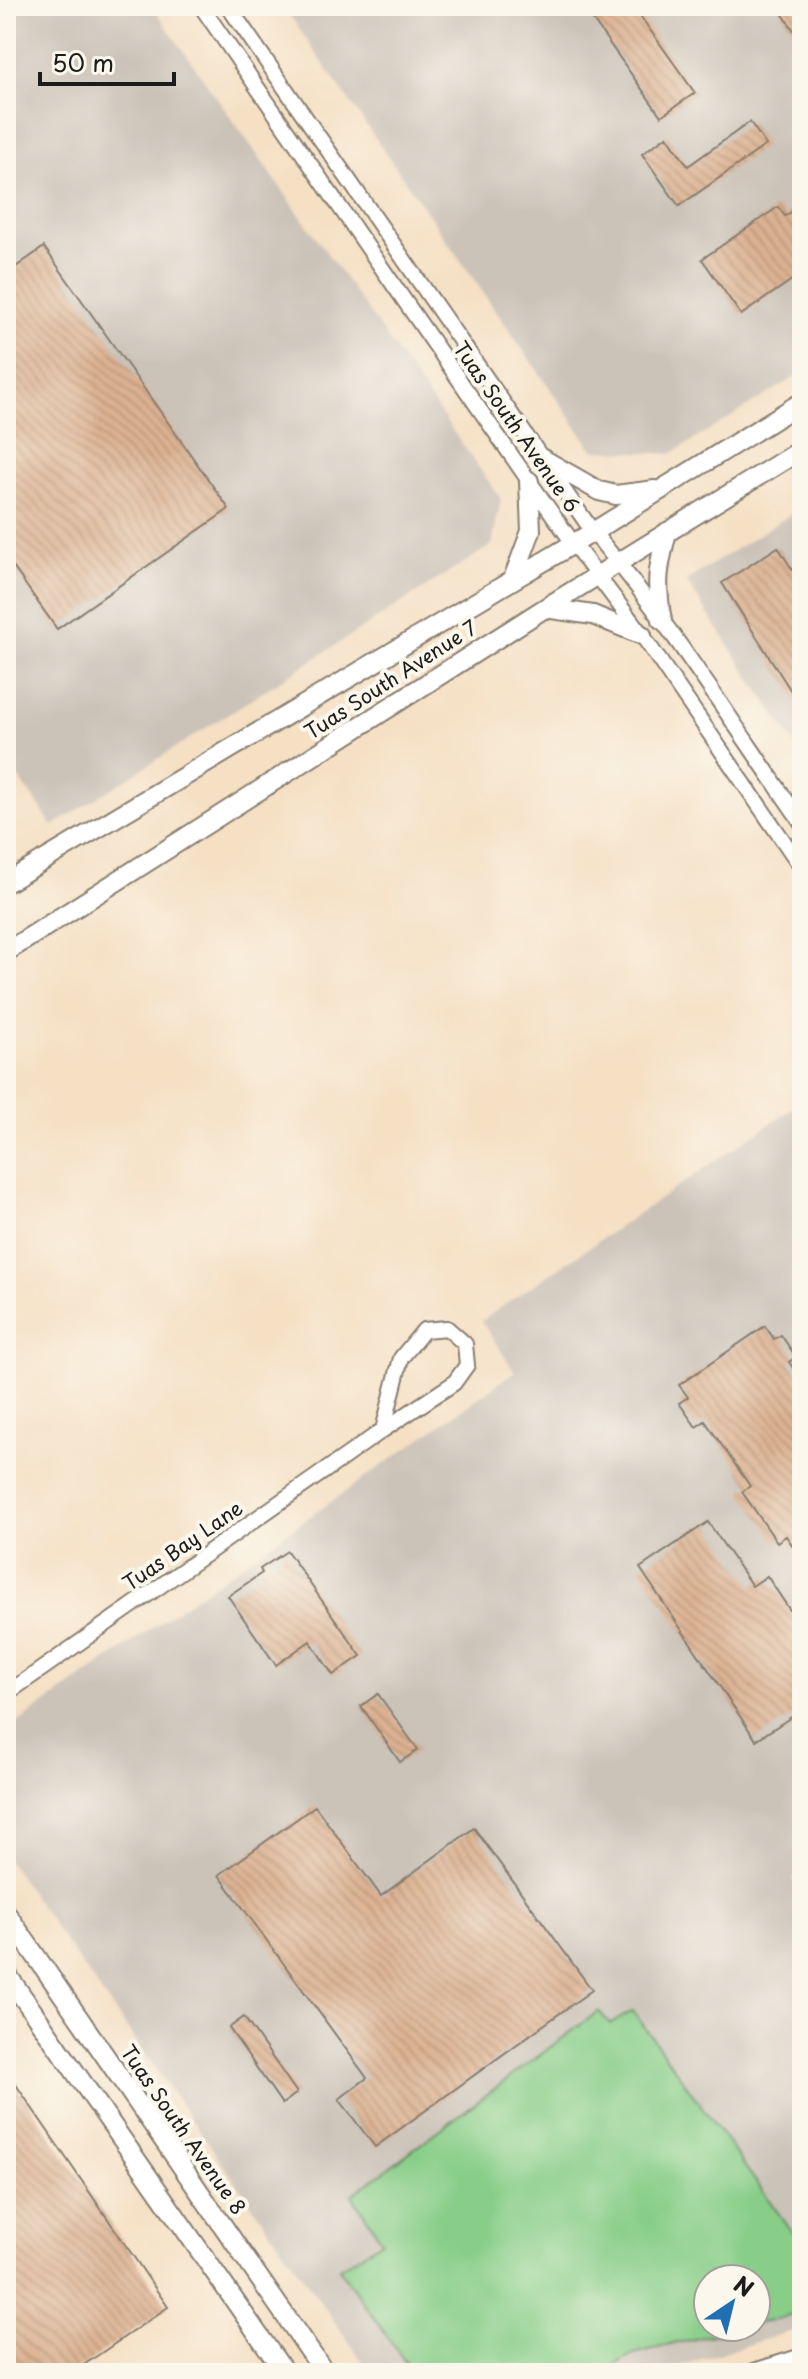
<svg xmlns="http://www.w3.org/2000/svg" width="808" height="2379" viewBox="0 0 808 2379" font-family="'Playpen Sans',sans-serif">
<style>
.industrial{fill:#cbc2b8;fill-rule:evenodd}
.green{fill:#88ce89;stroke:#527552;stroke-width:2}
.building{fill:url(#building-back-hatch)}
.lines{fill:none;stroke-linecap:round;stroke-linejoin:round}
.minor-casing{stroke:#887e70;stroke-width:18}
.tertiary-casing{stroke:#887e70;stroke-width:22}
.minor{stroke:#fff;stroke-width:14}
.tertiary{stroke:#fff;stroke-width:18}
.labels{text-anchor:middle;stroke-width:8;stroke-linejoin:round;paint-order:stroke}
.street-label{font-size:20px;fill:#1c1c1c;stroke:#fbf7ec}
</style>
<defs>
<pattern id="building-back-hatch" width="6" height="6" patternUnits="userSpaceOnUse" patternTransform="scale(2)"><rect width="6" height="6" fill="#dbb191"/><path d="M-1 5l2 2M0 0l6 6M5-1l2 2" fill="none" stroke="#bb987c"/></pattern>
</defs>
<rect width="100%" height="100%" fill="#fbf7ec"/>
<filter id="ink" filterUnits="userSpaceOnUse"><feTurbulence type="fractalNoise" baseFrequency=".0125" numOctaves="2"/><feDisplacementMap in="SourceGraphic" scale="16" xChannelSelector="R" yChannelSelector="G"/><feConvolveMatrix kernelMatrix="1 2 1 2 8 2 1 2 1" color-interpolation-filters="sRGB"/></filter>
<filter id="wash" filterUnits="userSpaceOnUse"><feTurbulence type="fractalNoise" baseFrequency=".006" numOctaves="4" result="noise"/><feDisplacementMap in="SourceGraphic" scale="32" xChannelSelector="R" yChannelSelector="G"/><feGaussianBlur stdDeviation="1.8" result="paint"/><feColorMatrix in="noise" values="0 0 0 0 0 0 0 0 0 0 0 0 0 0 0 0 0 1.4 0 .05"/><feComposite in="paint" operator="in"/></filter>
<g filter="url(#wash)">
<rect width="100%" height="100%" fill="#f5e0c4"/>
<!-- industrial -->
<path class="industrial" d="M6,6H152L501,499L492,545L53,826L6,760Z
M283,6H802V373L671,454L593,450Z
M802,507V755L686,581Z
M802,1102V1872L793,1879L802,1893V2328L657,2373H371L6,1858V1731L515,1372L481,1321ZM708,2279H756V2327H708Z"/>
<!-- green -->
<path class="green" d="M599,2011L610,2024L633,2011L802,2246V2313L756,2324V2279H708V2327H744L633,2354L601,2373H413L339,2268L382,2241L352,2195Z"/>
<g id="blocks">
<!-- building -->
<path class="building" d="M583,6H633L695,93L661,116Z
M777,6H802V42Z
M750,122L766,145L679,206L642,154L667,136L688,166Z
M802,205V273L741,315L702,259L778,207L785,216Z
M44,247L229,509L57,629L6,557V274Z
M778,547L802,585V708L722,583Z
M765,1326L774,1339L781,1335L796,1357L789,1362L802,1381V1559L786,1536L777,1542L742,1492L750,1486L705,1421L696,1427L679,1403L688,1397L679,1385Z
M708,1522L752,1586L767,1576L795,1618L802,1613V1710L756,1740L640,1568Z
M287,1551L361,1656L333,1675L310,1641L276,1665L228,1596L262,1573L260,1569Z
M378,1694L418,1750L400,1762L361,1706Z
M315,1806L381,1896L474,1828L592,1990L375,2147L339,2099L367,2078L219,1875Z
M244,2017L297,2093L282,2104L229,2028Z
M6,2070L168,2307L72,2373H6Z"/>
</g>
</g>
<g filter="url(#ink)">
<use href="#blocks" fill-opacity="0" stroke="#887e70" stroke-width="2"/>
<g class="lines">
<!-- minor casing -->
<g class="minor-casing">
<path id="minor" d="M201,6L529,481L573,543L642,635L802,868
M228,6L593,532C670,623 734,725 802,823
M6,1694L383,1430L454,1383L467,1365L465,1344L447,1328L424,1330L401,1358L383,1430"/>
</g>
<!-- tertiary casing -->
<g class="tertiary-casing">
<path id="tertiary" d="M543,459L599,491L616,495L655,490
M513,579L531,531L529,481
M545,608L593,615L642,635
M662,620C655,583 658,568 667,532
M6,883L593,532L802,402
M6,952L545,608L802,449
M6,1913L325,2373
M6,1973L285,2373
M754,2373L802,2358"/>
</g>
<!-- minor -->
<use href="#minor" class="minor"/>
<!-- tertiary -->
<use href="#tertiary" class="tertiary"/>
</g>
</g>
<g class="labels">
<!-- street labels -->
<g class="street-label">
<text transform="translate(516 427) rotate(55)" y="7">Tuas South Avenue 6</text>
<text transform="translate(391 680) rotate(-33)" y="7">Tuas South Avenue 7</text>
<text transform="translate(183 1546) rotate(-35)" y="7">Tuas Bay Lane</text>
<text transform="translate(183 2130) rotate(55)" y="7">Tuas South Avenue 8</text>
</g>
</g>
<!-- margin -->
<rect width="808" height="2379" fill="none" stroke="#fbf7ec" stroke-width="32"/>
<!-- north arrow -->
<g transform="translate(732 2303) rotate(35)"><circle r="38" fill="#fbf7ec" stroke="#a29f99" stroke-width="2"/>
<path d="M0-6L14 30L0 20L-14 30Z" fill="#1f6fb2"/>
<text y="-12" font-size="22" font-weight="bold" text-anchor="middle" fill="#1c1c1c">N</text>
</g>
<!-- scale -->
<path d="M40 72v12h134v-12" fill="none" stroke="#1c1c1c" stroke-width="4"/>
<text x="52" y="72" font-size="24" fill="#1c1c1c" stroke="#fbf7ec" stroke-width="6" paint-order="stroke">50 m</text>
</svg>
